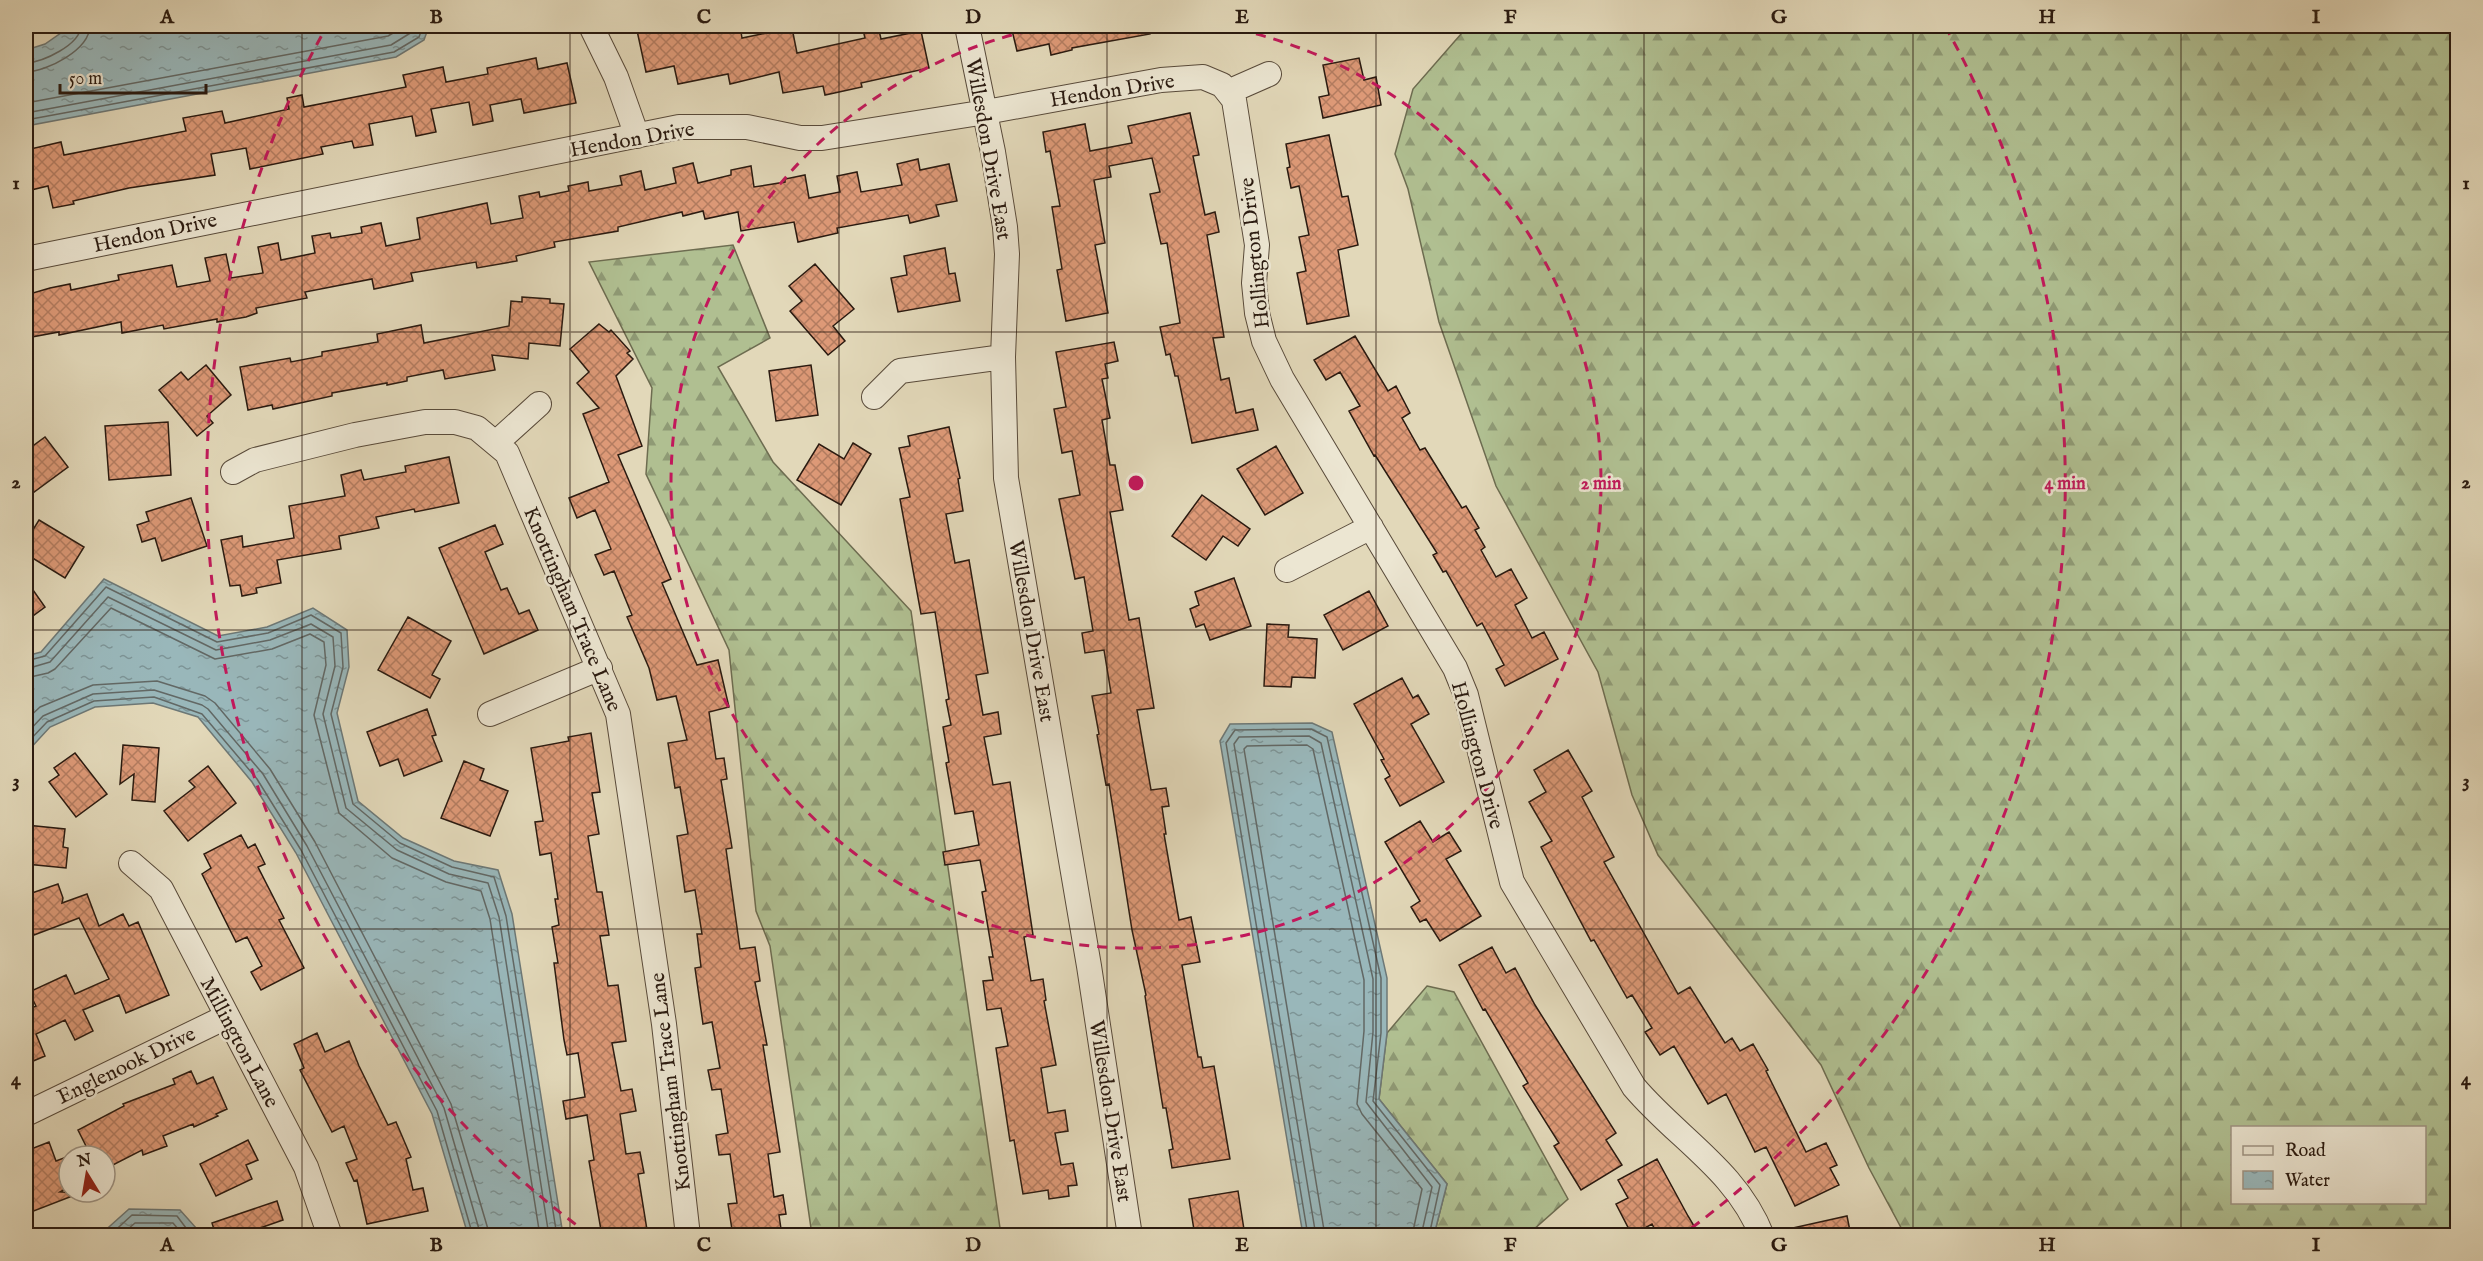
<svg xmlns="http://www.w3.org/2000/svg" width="2483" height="1261" viewBox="0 0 2483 1261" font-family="'IM FELL English',serif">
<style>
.forest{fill:url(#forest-firs);stroke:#6d6c50;stroke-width:1.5;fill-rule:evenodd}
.water{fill:url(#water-ripples);stroke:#6d7876;stroke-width:1.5}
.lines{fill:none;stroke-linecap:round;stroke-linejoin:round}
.shore{stroke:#626865;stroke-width:1.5}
.building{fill:url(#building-cross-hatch);stroke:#2a1a10;stroke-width:1.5}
.minor-casing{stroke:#584a3a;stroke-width:26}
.minor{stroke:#ece6d2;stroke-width:24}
.grid{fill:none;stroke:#2a1a10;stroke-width:1.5;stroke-opacity:0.55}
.ring{fill:none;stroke:#c2185b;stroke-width:3;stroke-dasharray:10 8}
.labels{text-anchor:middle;stroke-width:5;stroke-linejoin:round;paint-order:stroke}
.street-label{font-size:21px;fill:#2a1a10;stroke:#ece6d2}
.centre{fill:#c2185b;stroke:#ece6d2;stroke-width:3}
.ring-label{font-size:18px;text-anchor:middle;font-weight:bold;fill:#c2185b;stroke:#ece6d2;stroke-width:5;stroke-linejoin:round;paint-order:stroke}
.neatline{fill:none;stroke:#2a1a10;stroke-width:2}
.grid-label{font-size:20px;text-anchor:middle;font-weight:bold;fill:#2a1a10}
</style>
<defs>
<pattern id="forest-firs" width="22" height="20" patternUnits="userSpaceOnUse" patternTransform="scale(1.5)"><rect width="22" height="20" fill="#b0bf91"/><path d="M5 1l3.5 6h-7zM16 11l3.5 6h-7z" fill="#8f9a75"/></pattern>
<pattern id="water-ripples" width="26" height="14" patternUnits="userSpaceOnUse" patternTransform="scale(1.5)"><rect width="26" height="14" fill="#99b7ba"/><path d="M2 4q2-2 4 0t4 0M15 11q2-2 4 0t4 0" fill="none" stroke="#7d9496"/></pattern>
<pattern id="building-cross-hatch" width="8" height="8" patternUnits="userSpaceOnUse" patternTransform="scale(1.5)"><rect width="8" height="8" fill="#d97"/><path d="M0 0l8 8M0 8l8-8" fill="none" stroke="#b37c60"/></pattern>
</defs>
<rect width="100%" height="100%" fill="#e2d8b9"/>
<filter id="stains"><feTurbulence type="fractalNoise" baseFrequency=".00333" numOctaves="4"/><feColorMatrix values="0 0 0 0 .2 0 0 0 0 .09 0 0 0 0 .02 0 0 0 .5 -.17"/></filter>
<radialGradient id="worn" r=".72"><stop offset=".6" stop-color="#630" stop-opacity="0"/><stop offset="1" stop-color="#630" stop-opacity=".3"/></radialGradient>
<!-- forest -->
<path class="forest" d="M1468,26H2457V1235H1905L1869,1168L1821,1065L1658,855L1632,795L1598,672L1496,486L1439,322L1408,189L1395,154L1413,89ZM2232,1128H2424V1202H2232Z
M733,245L770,338L718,367L773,462L911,611L1001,1235H812L770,946L756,911L729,650L646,474L652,388L589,262Z
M1427,986L1454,992L1568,1199L1532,1231L1534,1235H1434L1447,1184L1379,1099L1387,1033Z"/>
<!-- water -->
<path class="water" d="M71,26H429L424,40L396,57L26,126V50L45,44Z
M104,579L218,636L267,627L313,608L347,630L349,667L337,713L358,801L403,838L454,861L498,870L512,914L563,1235H468L432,1114L296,853L252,782L198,717L153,703L95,707L50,727L26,753V656L41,652Z
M1312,723L1332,732L1387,978V1033L1379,1099L1447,1184L1434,1235H1303L1220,741L1230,724Z
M129,1209L180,1210L197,1229L198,1235H100Z"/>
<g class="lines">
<!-- shore -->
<path class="shore" d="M26,63C43,62 80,45 81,26
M26,72C48,71 89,50 90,26
M26,103L388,36L405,26
M26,113L391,45L412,32L415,26
M26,120L394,52L419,37L423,26
M26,661L45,656L106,587L217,642L268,633L311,615L341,633L343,667L331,714L353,804L400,843L452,867L494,877L506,916L557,1236
M26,669L50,662L108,597L216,650L270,640L311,624L333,637L335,666L323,714L346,808L397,850L449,874L488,883L499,917L549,1236
M26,678L48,673L55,669L111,608L215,659L272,649L310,634L324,642L326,665L314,715L339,813L392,858L446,882L481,891L490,919L540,1236
M26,720L40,707L93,685L157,681L205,696L215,703L270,769L315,842L451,1104L490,1236
M26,734L43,716L93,694L154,690L202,705L208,709L263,774L307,846L444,1108L481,1236
M26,744L47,722L94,701L154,697L202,714L257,779L301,850L437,1111L473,1236
M109,1236L132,1215L177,1216L192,1236
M120,1236L135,1223H173L184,1236
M1308,1236L1226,743L1235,730L1311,729L1327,737L1381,978V1033L1373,1101L1440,1185L1429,1236
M1316,1236L1234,744L1239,737L1309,736L1321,743L1373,979V1032L1366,1102L1432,1187L1421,1236
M1325,1236L1244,749L1247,746L1307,745L1313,749L1364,980V1031L1357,1104L1362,1114L1422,1189L1412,1236"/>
</g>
<!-- building -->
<path class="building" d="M636,26H678L679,30L705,26H740L742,38L792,28L797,53L865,38L862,26H878L881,39L921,31L929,68L861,83L862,87L825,95L823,86L783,93L779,72L730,84L728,74L678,84L674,66L646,72Z
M1011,26H1149L1150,34L1072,48V50L1051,55L1049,44L1017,51Z
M536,58L538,69L567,63L576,103L524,113L521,99L490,105L493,121L473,125L469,102L431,109L436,132L416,136L412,116L369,124L373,145L354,148L352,141L321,147L323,154L250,169L246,148L211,154L215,175L129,188L73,201L74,204L53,208L48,186L31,190L26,166V150L61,142L64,155L186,131L183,118L222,111L225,123L289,109L287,98L302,95L304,107L406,87L403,75L443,67L446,82L488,74L487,68Z
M1359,58L1364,80L1376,77L1381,105L1323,118L1319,97L1329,95L1323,65Z
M1190,113L1199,155L1193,156L1205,215L1215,212L1219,232L1207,235L1224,337L1213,338L1221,380L1229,378L1236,413L1253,409L1258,430L1192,443L1178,376H1175L1170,354L1166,355L1160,327L1180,323L1167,243L1161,244L1150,194L1160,192L1152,158L1109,166L1111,177L1094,180L1105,243L1095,245L1108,313L1066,321L1057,270L1062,269L1052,207L1060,206L1050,151L1046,152L1043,132L1085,124L1090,151L1132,143L1128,126Z
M1329,135L1342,197L1348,196L1358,245L1338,250L1349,316L1307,324L1297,273L1306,271L1299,237L1309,235L1299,186L1291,188L1287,168L1290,167L1286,144Z
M918,159L920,170L949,164L957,201L936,205L939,216L910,223L908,215L837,228L838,233L798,242L794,222L741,231L738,212L705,219L703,211L683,216L682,212L618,227V231L554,242L555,247L516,256L517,261L477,268L476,262L411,273L413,281L374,289L372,279L305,292L307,298L256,308L257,313L246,317L217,322V319L164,329L163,325L122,333L121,322L59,335V332L26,338V295L50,288L70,284L71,290L119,280L118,275L172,265L177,287L210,281L205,258L226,254L231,278L263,273L258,247L278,243L281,260L315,253L312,236L330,233L331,238L362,233L361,227L381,223L386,246L420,239L417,218L487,203L491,224L523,218L519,196L539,192L540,197L569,191L568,186L588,182L589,191L622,185L620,176L641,171L645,190L676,183L673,168L693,163L698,183L731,175V170L751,166L754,187L785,182V179L805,175L809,198L840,192L837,176L857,172L861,192L902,185L897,164Z
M945,248L949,274L955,273L960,301L898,312L891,278L907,275L904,256Z
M815,264L854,309L833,326L845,341L828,355L790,311L802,301L789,286Z
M522,297L550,299V303L564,304L560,346L529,343L528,359L492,355L495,370L445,379L443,370L407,377V381L387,385V383L332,393V396L273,409L272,405L248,410L240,367L290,358L291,362L322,356V352L378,342L377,334L421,325L424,343L509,326L511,301L522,302Z
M599,324L609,332L611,330L630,351L627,353L633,359L616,376L642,446L618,455L671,579L662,583L697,665L718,660L729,707L709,712L716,759L724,758L727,779L721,780L732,848L726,849L740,949L755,947L760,981L755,982L767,1045H763L780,1152L768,1154L774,1197L783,1195L786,1214L779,1215L782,1236H733L728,1204L737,1203L730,1154L719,1155L716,1135L728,1133L721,1089L712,1090L708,1070L720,1068L712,1022L703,1024L695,968L701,967L697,934H702L695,890L685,892L677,836L688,834L680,787L675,788L668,743L687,740L676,696L657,700L649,668L627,617L632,615L614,571L604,575L595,555L611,549L595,510L577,518L569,498L609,482L583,414L599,408L577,383L589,372L570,349Z
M1355,336L1388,391L1396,386L1410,413L1402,418L1420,450L1425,448L1462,508L1466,506L1479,528L1475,530L1485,547L1481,550L1496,577L1511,569L1527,598L1515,605L1532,638L1544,632L1558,659L1505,686L1496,669L1504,665L1482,623L1477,626L1446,571L1443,572L1433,555L1437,553L1375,455L1374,456L1349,411L1360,406L1340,372L1326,380L1314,360Z
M1114,342L1118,361L1105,364L1108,378L1102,379L1110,418L1102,420L1110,465H1115L1123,510L1110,512L1129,620L1139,618L1154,708L1137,710L1151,790L1166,788L1169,806L1162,807L1166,834H1164L1179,920L1191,917L1200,962L1182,965L1198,1057H1201L1203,1068L1214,1066L1230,1159L1172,1168L1169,1150L1173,1149L1166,1108H1163L1145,996L1146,995L1132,930L1109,784L1106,785L1097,735L1099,734L1092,696L1111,693L1104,650L1085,653L1082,633L1093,631L1084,577L1075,579L1059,499L1080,495L1072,451L1062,453L1054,409L1066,407L1056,352Z
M206,365L231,395L207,416L213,423L197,436L159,390L181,372L188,380Z
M811,365L818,415L776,421L769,371Z
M168,422L171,475L109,480L105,426Z
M949,427L960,478L958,479L963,511L946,514L955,563L969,560L988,673L976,675L983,715L998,712L1001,734L984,737L993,785L1010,782L1033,935L1024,937L1031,981L1043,979L1046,1000L1044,1001L1056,1065L1041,1068L1048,1113L1065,1110L1068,1131L1055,1133L1061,1165L1073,1163L1077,1185L1068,1186L1069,1196L1049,1199L1048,1190L1023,1194L1014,1140L1010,1141L996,1048L1008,1046L1001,1008L987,1010L983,981L993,980L989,957H993L982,892L986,891L980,860L945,865L943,852L979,845L973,811L955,814L946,763L949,762L943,727L951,725L946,700L949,699L935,612L921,614L900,499L910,497L899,448L910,446L908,436Z
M45,437L68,467L26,498V451Z
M853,443L871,454L841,505L797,480L819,444L844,459Z
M1276,446L1303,493L1265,515L1237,469Z
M449,457L459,503L415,512L414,509L376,517L379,528L339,536L341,549L277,560L281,583L256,588L257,593L242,596L240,585L230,586L221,540L242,536L243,547L294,538L289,506L345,496L341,475L361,470L364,480L406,472L405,466Z
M1202,495L1250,529L1238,546L1223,536L1206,560L1172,536Z
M191,498L207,546L162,561L155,538L142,542L137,525L149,521L146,512Z
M39,520L84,547L65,578L26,554V541Z
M495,525L503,544L485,552L501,590L507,588L519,614L529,610L538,630L484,654L439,548Z
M1234,578L1251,626L1210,640L1204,624L1196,627L1190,609L1199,605L1195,592Z
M26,580L45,607L26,621Z
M1369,591L1388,626L1343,650L1324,615Z
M408,617L451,641L432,675L440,679L430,698L378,670Z
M1267,624L1289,625L1288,637L1317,639L1315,678L1292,677L1291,687L1264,686Z
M1402,678L1413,698L1418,695L1429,714L1411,724L1444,782L1400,806L1385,779L1390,776L1381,760L1384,759L1354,704Z
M427,709L436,735L432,736L442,761L404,776L398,759L380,766L367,732Z
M591,733L600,792L592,793L599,834L588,836L597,892H602L609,935L600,936L608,986L618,985L626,1041L612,1043L621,1091L632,1089L636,1111L620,1114L626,1154L640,1152L644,1173L638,1174L648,1236H602L589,1161L594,1160L587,1115L566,1119L563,1101L585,1097L578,1053L567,1055L564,1040L554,963H558L552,927L559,925L555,899H558L551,853L540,855L535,822L543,821L531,748L569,741L568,737Z
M123,745L159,748L155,802L132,800L134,774L120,784Z
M1568,750L1592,791L1582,797L1614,857L1604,862L1678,994L1690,987L1725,1043L1732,1038L1740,1051L1753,1044L1768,1070L1766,1071L1806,1152L1826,1143L1837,1165L1830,1168L1839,1185L1795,1206L1766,1147L1755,1152L1726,1094L1708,1104L1674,1046L1660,1055L1645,1032L1652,1028L1632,995L1627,998L1594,940L1591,941L1541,847L1552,841L1529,802L1546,792L1534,770Z
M75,753L107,794L76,817L49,782L59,775L54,768Z
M464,761L484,769L480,780L508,791L490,836L441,818Z
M208,766L236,803L188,841L164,811L195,787L189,781Z
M1420,821L1433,842L1449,832L1461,851L1446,859L1481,916L1440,941L1426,919L1420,922L1411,907L1420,901L1385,842Z
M26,825L65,829L63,847L68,848L66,868L26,864Z
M241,835L248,848L255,844L265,864L258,867L284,918L279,920L304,968L261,990L251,972L262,966L247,937L236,942L202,874L211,868L204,854Z
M58,884L63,898L62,903L87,894L99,926L123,914L129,926L138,922L169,995L126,1013L119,995L83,1010L93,1031L75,1040L65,1020L36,1034L45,1056L26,1064V1010L36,1006L29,992L66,975L75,994L109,979L79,918L34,935L26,913V895Z
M1492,947L1506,973L1515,968L1535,1005L1616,1133L1606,1140L1622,1165L1581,1190L1554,1146L1559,1143L1523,1086L1528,1083L1485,1009L1483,1010L1459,965Z
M317,1033L325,1052L349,1041L359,1066L388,1125L396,1122L411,1157L406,1159L413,1190L423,1188L428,1211L367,1224L357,1180L354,1181L346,1163L357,1159L344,1126L332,1132L300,1070L304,1068L294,1044Z
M191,1071L197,1084L213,1077L227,1109L216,1114L218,1116L194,1127L193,1124L163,1136L167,1146L143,1155L142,1150L105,1169V1156H91L78,1130L124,1106L123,1104L175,1084L173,1079Z
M248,1140L258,1160L246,1165L252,1179L216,1196L200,1164Z
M49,1142L56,1161L69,1156V1187L60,1192L80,1193L26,1214V1151Z
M1657,1159L1688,1216L1700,1236H1658L1652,1224L1632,1235L1616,1204L1628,1198L1618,1180Z
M1238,1191L1245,1236H1195L1189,1199Z
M277,1201L283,1220L260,1228L262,1236H216L212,1223Z
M1847,1216L1851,1236H1789L1788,1229Z"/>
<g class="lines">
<!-- minor casing -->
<g class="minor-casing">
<path id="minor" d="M591,26L616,77L637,136
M967,26L993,152L1005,227L1007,254L1003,357L1006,478L1089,966L1130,1236
M1228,92L1269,74
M26,259L679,127H747L800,138H822L986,112L1161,80L1203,77L1222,85L1234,100L1257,245L1254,283L1257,313L1264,341L1282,379L1455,668L1466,695L1512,882L1634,1087C1677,1138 1737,1171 1762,1236
M874,397L900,371L1003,357
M496,443L539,404
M233,472L255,460L355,435L425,422H455L477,428L507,453L618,714L664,1024L688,1236
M1287,570L1371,527
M490,714L600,668
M131,863L161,889L306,1167L330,1236
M26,1114L226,1017"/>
</g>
<!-- minor -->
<use href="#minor" class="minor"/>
</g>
<!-- grid -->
<path class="grid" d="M302,26V1236M570,26V1236M839,26V1236M1107,26V1236M1376,26V1236M1644,26V1236M1913,26V1236M2181,26V1236M26,332H2458M26,630H2458M26,929H2458"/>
<!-- distance rings -->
<g class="ring">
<path d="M1221 26A465 465 0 1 1 1051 26"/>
<path d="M590 1235A929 929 0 0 1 327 26M1945 26A929 929 0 0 1 1682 1235"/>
</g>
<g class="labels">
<!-- street labels -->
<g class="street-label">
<text transform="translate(1112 90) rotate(-9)" y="7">Hendon Drive</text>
<text transform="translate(632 139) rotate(-10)" y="7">Hendon Drive</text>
<text transform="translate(989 149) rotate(80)" y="7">Willesdon Drive East</text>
<text transform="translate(155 232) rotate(-12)" y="7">Hendon Drive</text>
<text transform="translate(1254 253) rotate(-96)" y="7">Hollington Drive</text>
<text transform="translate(573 609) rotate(67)" y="7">Knottingham Trace Lane</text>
<text transform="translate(1032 631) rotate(80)" y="7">Willesdon Drive East</text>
<text transform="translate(1478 755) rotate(75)" y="7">Hollington Drive</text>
<text transform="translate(240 1042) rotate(62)" y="7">Millington Lane</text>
<text transform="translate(126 1065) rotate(-26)" y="7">Englenook Drive</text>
<text transform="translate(670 1082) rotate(-97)" y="7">Knottingham Trace Lane</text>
<text transform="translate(1111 1111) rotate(81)" y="7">Willesdon Drive East</text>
</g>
</g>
<circle cx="1136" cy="483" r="9" class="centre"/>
<g class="ring-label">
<text x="1601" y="489">2 min</text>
<text x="2065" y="489">4 min</text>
</g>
<!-- margin -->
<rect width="2483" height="1261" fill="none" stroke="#e2d8b9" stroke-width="66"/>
<!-- legend -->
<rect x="2231" y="1126" width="195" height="78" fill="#ece6d2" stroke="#9e9484" stroke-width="1.5"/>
<rect x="2243" y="1146" width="30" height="9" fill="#ece6d2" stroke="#9e9484" stroke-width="1.5"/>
<text x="2285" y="1156" font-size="18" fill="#2a1a10">Road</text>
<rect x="2243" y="1171" width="30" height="18" fill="url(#water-ripples)" stroke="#9e9484" stroke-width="1.5"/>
<text x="2285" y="1186" font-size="18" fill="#2a1a10">Water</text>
<!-- north arrow -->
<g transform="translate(87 1174) rotate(349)"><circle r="28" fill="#ece6d2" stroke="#9e9484" stroke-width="1.5"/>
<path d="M0-4.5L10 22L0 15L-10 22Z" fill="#8f2418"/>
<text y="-9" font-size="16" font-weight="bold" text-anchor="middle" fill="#2a1a10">N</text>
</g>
<!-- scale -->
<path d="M60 84v9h146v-9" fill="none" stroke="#2a1a10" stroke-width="3"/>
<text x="69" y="84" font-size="18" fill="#2a1a10" stroke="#ece6d2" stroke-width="4.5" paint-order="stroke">50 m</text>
<rect x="33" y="33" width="2417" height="1195" class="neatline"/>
<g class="grid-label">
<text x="167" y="23">A</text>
<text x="436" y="23">B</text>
<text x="704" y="23">C</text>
<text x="973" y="23">D</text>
<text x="1242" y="23">E</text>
<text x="1510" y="23">F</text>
<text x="1779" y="23">G</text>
<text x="2047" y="23">H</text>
<text x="2316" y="23">I</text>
<text x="16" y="189">1</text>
<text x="2466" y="189">1</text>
<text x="16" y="488">2</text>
<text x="2466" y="488">2</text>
<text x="16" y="787">3</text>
<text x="2466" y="787">3</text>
<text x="16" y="1085">4</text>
<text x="2466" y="1085">4</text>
<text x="167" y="1251">A</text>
<text x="436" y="1251">B</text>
<text x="704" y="1251">C</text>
<text x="973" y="1251">D</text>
<text x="1242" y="1251">E</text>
<text x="1510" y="1251">F</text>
<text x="1779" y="1251">G</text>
<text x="2047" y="1251">H</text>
<text x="2316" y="1251">I</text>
</g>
<rect width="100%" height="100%" filter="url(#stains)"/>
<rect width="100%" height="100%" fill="url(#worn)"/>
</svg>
